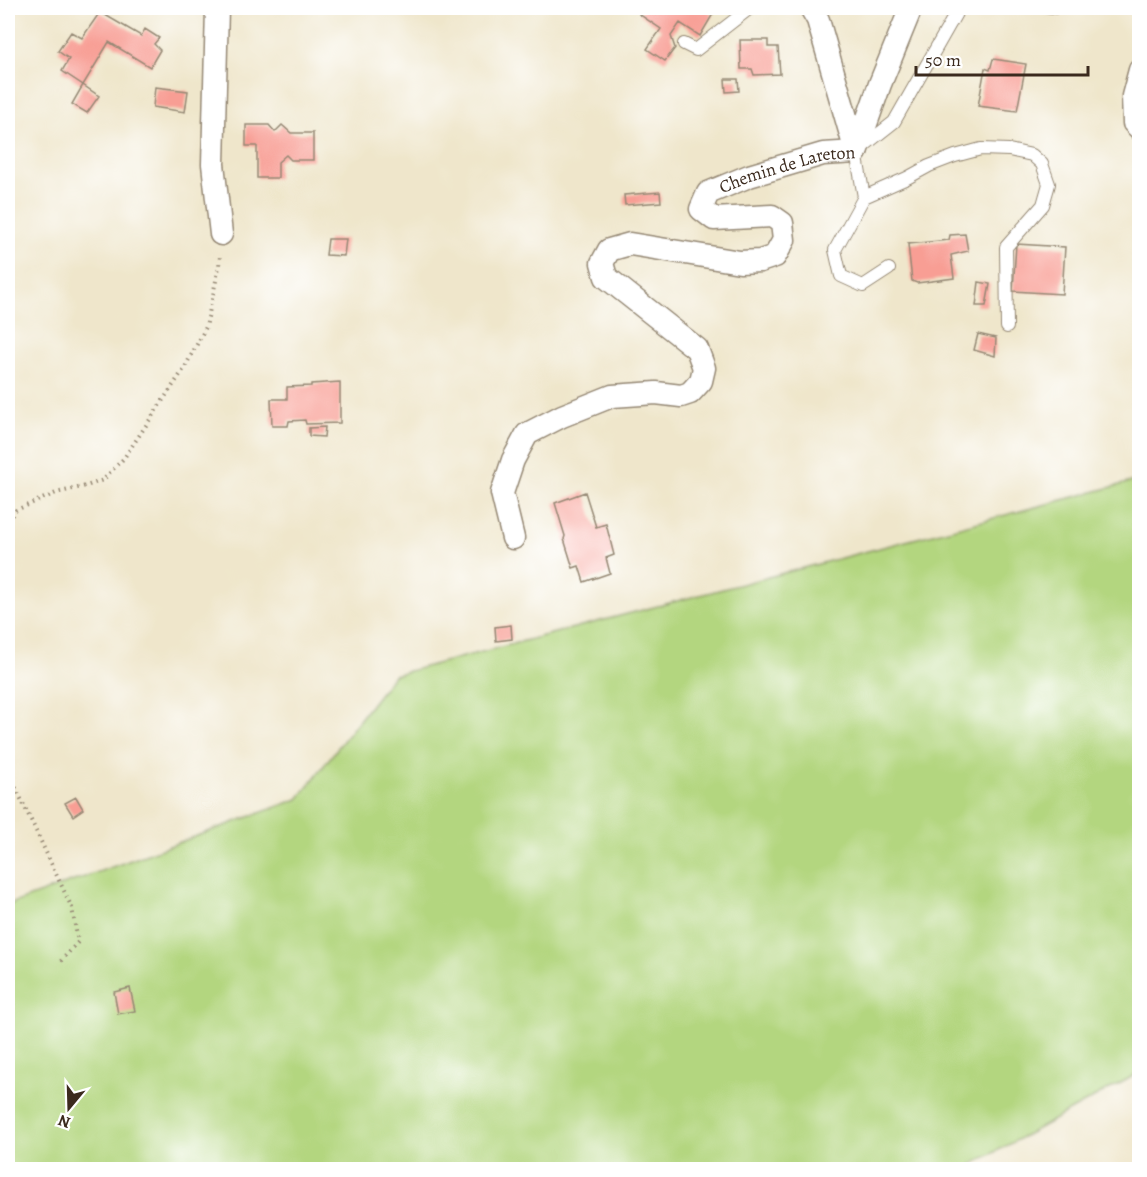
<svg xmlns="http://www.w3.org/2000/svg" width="1147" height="1177" viewBox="0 0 1147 1177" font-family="Alegreya,serif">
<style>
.green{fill:#b3d67f;stroke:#77804e;stroke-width:1.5}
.building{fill:#f89e94}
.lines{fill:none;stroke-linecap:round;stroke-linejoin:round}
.service-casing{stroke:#958874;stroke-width:14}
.minor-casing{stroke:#958874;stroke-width:25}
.path{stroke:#958874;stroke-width:4;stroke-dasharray:1.5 4.5;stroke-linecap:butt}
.service{stroke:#fff;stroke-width:12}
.minor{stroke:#fff;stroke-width:22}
.labels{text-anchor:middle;stroke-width:4.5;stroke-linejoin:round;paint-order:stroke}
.street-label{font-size:18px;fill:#3b2a1e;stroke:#fff}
</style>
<rect width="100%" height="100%" fill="#fff"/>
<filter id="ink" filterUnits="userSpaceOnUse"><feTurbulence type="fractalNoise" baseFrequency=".0167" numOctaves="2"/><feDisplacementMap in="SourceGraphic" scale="12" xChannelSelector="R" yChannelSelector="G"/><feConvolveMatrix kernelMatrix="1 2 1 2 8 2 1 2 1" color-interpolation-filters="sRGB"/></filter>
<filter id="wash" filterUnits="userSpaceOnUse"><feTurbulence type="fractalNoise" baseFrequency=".008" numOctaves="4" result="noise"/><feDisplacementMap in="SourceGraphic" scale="24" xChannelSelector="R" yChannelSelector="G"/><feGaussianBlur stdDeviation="1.35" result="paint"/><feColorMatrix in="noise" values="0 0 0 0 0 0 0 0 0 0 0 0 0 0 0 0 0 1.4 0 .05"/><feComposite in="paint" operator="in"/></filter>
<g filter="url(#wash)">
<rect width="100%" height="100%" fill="#efe6cb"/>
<!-- green -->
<path class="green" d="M1139,480V1073L964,1169L8,1170V905L298,799L394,675Z"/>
<g id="blocks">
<!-- building -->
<path class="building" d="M644,8H703L713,14L700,36L680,23L671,36L675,48L665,61L647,49L661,29L639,14Z
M1023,8H1057L1056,14L1023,9Z
M100,12L141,36L145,29L159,38L154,44L160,50L150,67L109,42L83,85L99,96L87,113L72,104L83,85L62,71L69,59L58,51L71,32L82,38Z
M740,40H768V47H778L780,74L754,75L752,69H741Z
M993,59L1026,64L1017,111L978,106L985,68L990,70Z
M725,79H738L739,91L726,92Z
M155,87L188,91L185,112L153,107Z
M246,125H269L275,132L282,125L291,133H313V160H291L286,155L278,162V178H257V146H246Z
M660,192L661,202L625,205L624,195Z
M965,234L968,251L951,255L954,278L917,283L912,281L908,244L949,240L950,235Z
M328,239H346L344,256L326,255Z
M1016,244L1065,247L1062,294L1013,291Z
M979,282L990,284L986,306H976Z
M978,334L996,338L995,356L974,350Z
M340,382V423L306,424L305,420L289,421L288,426H272L271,399H287V387L311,386V384Z
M325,427L324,437L309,436V428Z
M585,492L596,527L606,524L614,555L606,558L610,573L584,582L579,566L573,568L564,539L565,536L555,503Z
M511,625L512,639L496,641L495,627Z
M76,797L83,809L73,816L65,803Z
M130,988L135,1011L118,1014L114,992Z"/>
</g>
</g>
<g filter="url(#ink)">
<use href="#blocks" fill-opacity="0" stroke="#958874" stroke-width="1.5"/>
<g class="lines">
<!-- service casing -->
<g class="service-casing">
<path id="service" d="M684,44L696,50L750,8
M864,197L907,178L929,166L955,156L981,149L1009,150L1032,155L1042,164L1049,184L1043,205L1006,247L1007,327
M889,269L863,286L841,276L835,250L864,197L856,152L894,122L959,8"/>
</g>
<!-- minor casing -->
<g class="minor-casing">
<g id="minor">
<path d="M217,8L213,164L221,234"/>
<path d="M811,8L818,20L856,152"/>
<path d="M1140,70L1133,96L1134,123L1140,129"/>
<path d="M856,152L880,84L911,8"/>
<path id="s1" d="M513,538L502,493L513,460L527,434L562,416L612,396L656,393L681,396L690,393L701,381L704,368L697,349L606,277L602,263L609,250L630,244L740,262L760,261L775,256L784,240L782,223L772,216L714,219L701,209L708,193L749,176L823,154L856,152"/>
</g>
</g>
<!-- path -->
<path class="path" d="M8,520L16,510L56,493L86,486L103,480L124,458L184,369L206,327L219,267L220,256
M8,771L72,908L78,942L60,962"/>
<!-- service -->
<use href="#service" class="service"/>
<!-- minor -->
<use href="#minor" class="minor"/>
</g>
</g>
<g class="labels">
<!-- street labels -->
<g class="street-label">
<text dy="6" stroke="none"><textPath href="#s1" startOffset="870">Chemin de Lareton</textPath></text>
</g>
</g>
<!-- margin -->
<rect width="1147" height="1177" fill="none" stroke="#fff" stroke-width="30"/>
<!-- north arrow -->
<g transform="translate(69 1108) rotate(199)" stroke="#ffffff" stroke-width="4.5" paint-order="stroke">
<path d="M0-4.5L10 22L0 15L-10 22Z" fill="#3b2a1e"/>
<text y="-9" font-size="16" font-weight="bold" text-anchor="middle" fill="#3b2a1e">N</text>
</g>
<!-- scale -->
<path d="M916 66v9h172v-9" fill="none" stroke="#3b2a1e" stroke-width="3"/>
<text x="925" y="66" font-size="18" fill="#3b2a1e" stroke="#ffffff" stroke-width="4.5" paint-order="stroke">50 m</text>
</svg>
